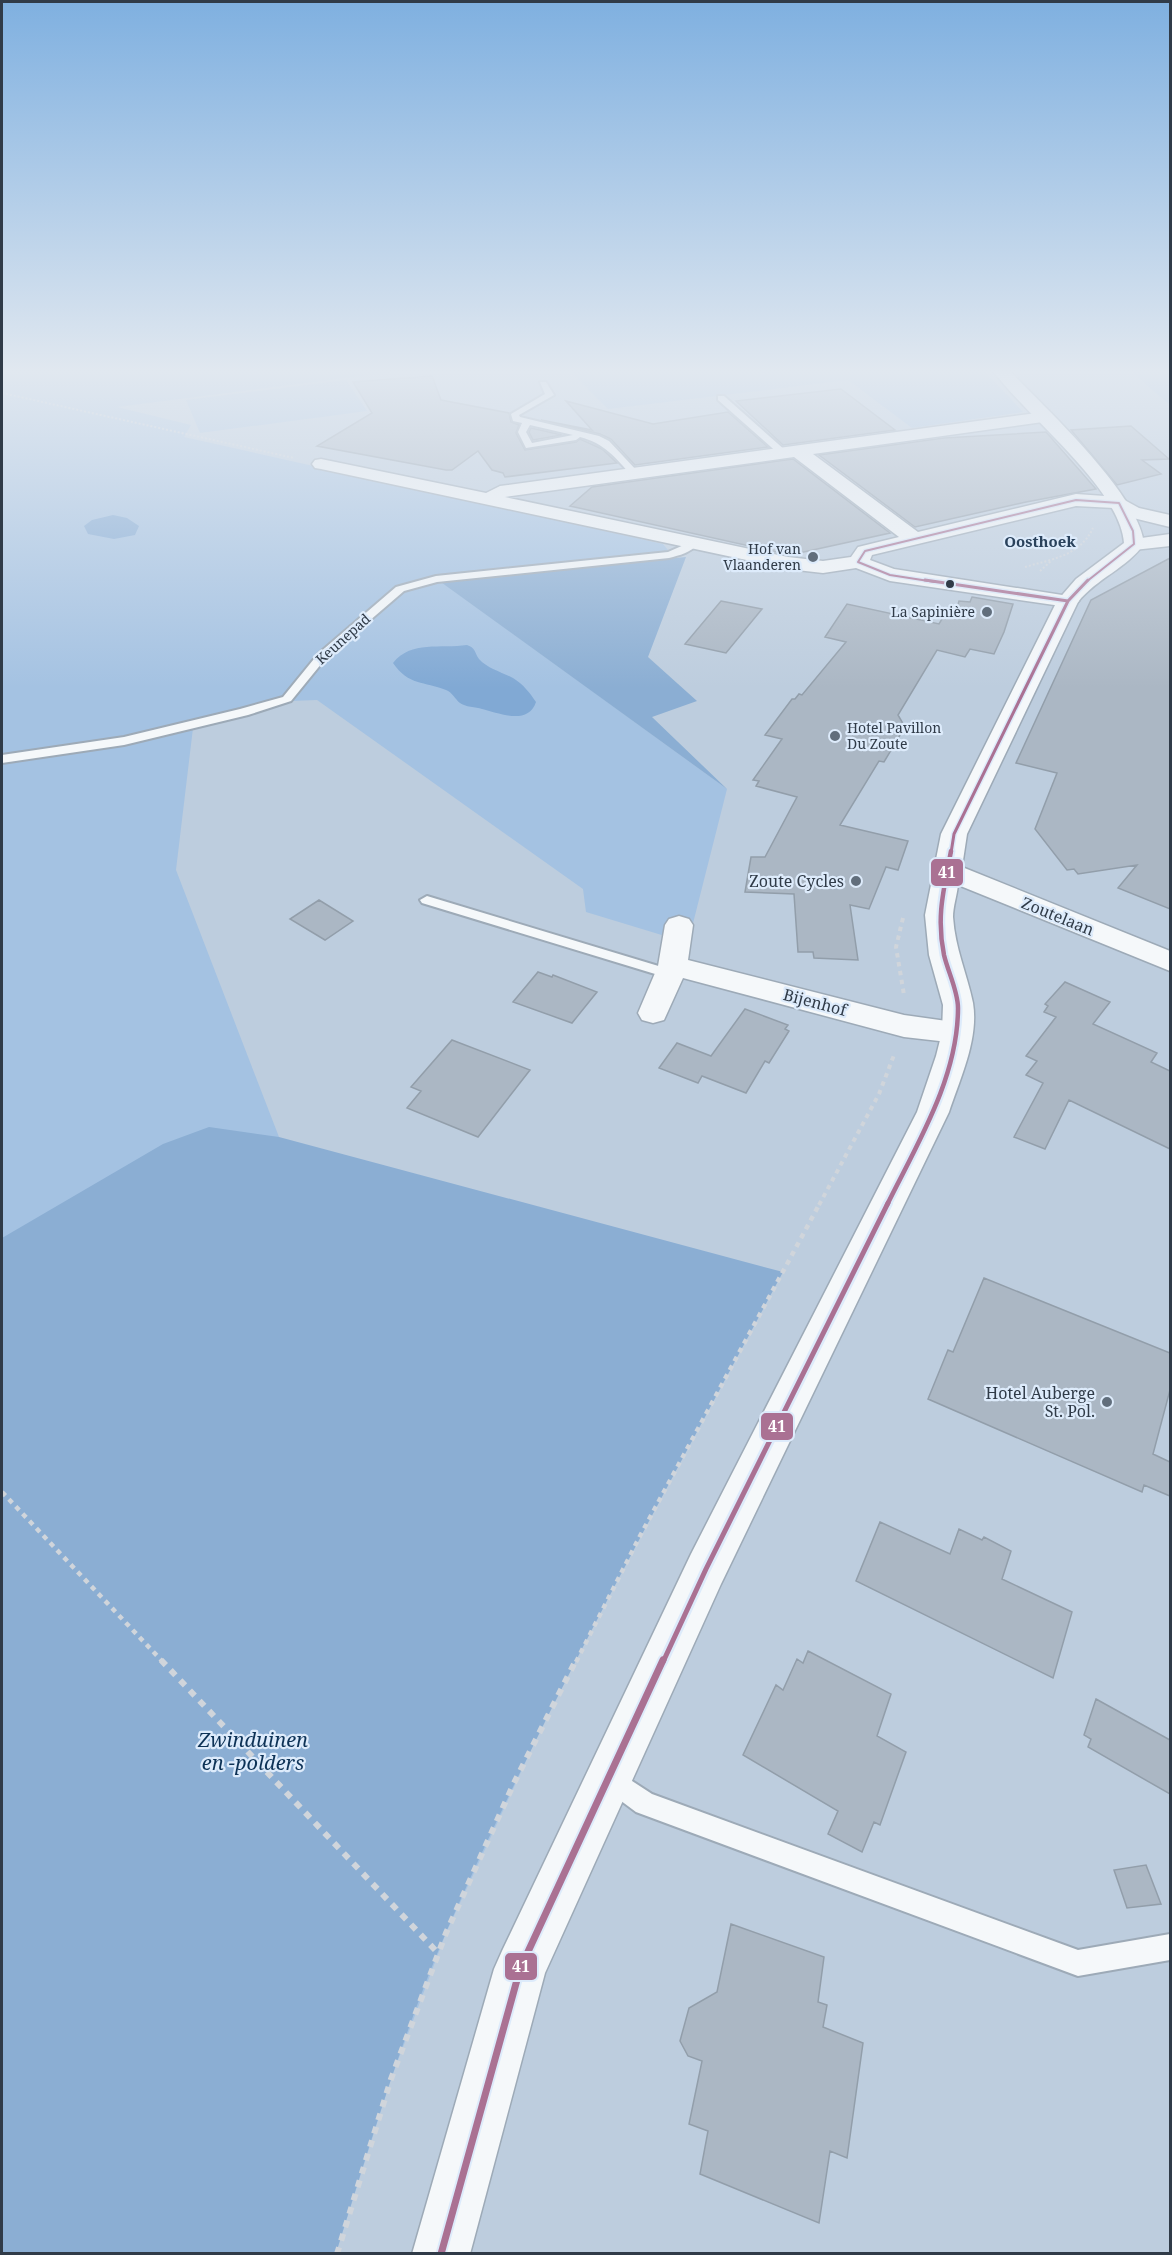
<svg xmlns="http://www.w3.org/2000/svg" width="1172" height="2255" viewBox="0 0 1172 2255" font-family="'Noto Serif',serif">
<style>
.green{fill:#a4c2e2}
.forest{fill:#8baed3}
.water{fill:#81a9d4}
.building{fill:#abb7c4;stroke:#929eaa;stroke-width:1.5}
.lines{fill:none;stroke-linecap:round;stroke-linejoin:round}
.service-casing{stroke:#9daab7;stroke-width:4}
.minor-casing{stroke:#9daab7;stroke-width:3}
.tertiary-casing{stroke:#9daab7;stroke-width:3}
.path-far3{stroke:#d0d5db;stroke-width:2;stroke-dasharray:2 2;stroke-linecap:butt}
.path-far2{stroke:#d0d5db;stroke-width:4;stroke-dasharray:4.5 4.5;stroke-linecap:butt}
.path-far1{stroke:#d0d5db;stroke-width:4.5;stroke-dasharray:5 5;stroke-linecap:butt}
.path{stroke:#d0d5db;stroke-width:6;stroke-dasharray:7 7;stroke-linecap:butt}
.service{fill:#f5f8fa;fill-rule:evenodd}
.minor{fill:#f5f8fa;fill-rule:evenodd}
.tertiary{fill:#f5f8fa;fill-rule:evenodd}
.bus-1-far4-casing{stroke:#ddebfb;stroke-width:4.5}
.bus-1-far3-casing{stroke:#ddebfb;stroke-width:6}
.bus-1-far2-casing{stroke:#ddebfb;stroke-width:9}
.bus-1-far1-casing{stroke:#ddebfb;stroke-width:10}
.bus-1-casing{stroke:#ddebfb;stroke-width:11}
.bus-1-far4{stroke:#aa7193;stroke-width:2}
.bus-1-far3{stroke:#aa7193;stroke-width:3}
.bus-1-far2{stroke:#aa7193;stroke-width:4.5}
.bus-1-far1{stroke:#aa7193;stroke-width:5}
.bus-1{stroke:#aa7193;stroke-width:7}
.poi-dot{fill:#616e7c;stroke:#ddebfb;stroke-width:2}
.bus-dot{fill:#303b48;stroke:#ddebfb;stroke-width:2}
.labels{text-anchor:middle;stroke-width:4.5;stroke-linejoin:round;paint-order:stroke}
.far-poi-label{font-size:14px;fill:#303b48;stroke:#ddebfb;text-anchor:end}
.far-street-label{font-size:14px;fill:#303b48;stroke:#ddebfb}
.far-neighbourhood-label{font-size:15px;font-weight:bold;fill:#2a425c;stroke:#ddebfb}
.poi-label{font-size:16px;fill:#303b48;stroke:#ddebfb;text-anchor:end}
.street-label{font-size:16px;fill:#303b48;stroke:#ddebfb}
.near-park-label{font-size:20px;font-style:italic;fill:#0d3256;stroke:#ddebfb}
.line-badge{stroke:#ddebfb;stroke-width:2}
.badge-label{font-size:16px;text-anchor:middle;font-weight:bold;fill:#fff}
</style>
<rect width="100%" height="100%" fill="#bdcdde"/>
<!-- green -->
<path class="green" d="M2,372H392L117,407L191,425L184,437L663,544L668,550L641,560L439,580L727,789L688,943L586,912L583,889L317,700L290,701L193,728L176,870L279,1137L527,1759L446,1933L391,2079L336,2253L2,2254Z
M571,372H985L1023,412L912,428L848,380L608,409Z
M1132,372H1170V405Z
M346,380L367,411L200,433L186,400Z"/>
<!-- forest -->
<path class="forest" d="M686,557L648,657L697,701L652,717L727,789L438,580Z
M209,1127L279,1137L783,1272C667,1489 546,1704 447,1930C402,2035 370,2145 336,2253H2V1238L163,1144Z"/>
<!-- water -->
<path class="water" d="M113,515L127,518L139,526L135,535L114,539L88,534L84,526L92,520Z
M467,645C476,648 474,652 479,659C488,669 502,672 513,678C523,684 530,693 536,702C528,726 499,713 482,709C476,707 465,707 460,703C455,699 452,692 446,690C424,681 409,686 393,663C411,640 441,649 467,645Z"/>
<!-- building -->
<path class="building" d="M432,376L441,400L509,413L511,422L519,425L516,433L525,450L576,442L580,439L602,449L617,463L505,477L503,473L492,470L478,451L452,470H446L317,446L372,413L353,382Z
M841,389L895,430L783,445L736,401Z
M566,401L653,424L728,412L768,447L635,465L611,439L600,434L541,420L592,430Z
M1131,426L1169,459L1142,460L1161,474L1117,485L1071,430Z
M531,428L562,435L533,440L529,432Z
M1046,432L1096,489L1026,502L915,527L819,455L944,438Z
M793,459L890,533L790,555L570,506L592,487Z
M1170,558V909L1118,888L1137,865L1078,874L1074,869L1067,870L1035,829L1057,773L1016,763L1091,600Z
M972,597L1013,604L1004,632L994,654L970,649L965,657L937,650L898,715L905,727L884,762L879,761L840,825L908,841L898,870L886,867L869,909L850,905L858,960L814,958L813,952H798L794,894L745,892L751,857H765L797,797L756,786L759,781L753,780L782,739L765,735L792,699H795L799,694L802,695L846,642L825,637L847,604L939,624L948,609L956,611L959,601L970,602Z
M721,601L762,609L726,653L685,644Z
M319,900L353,921L325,940L290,919Z
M538,972L552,977L553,975L597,992L572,1023L513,1002Z
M1065,982L1110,1002L1093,1024L1157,1053L1151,1062L1170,1071V1149L1069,1100L1045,1149L1014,1137L1043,1083L1026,1075L1037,1061L1026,1056L1056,1017L1044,1012L1048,1006L1045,1004Z
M745,1009L788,1025L785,1029L789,1031L769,1063L765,1061L746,1093L702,1076L698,1083L659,1068L677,1043L711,1056Z
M452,1040L530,1070L478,1137L407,1108L421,1091L411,1087Z
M984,1278L1170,1353V1390L1153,1454L1170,1462V1496L1144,1485L1142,1492L928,1399L948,1350L953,1352Z
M880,1522L950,1554L959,1529L982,1540L984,1537L1011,1551L1002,1579L1072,1612L1053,1678L856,1581Z
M808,1651L891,1694L877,1736L906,1752L880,1825L874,1822L862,1852L828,1834L838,1811L743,1755L776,1685L783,1690L797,1659L803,1663Z
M1096,1699L1170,1740V1794L1088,1747L1091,1739L1084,1735Z
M1146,1865L1161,1904L1127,1908L1114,1870Z
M731,1924L824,1957L818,2002L827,2005L823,2027L863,2043L847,2158L830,2151L819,2223L700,2174L708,2131L689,2124L702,2061L688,2056L680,2041L689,2008L717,1992Z"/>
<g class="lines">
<!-- service casing -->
<g class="service-casing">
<path id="service" d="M540,382H546L554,395L519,415L520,417L599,436L609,441L638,472V476H632C616,458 604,443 580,437L576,440L526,448L518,432L522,423L513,421L511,414L545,394ZM530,425L573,435L532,443L526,432Z
M718,396H724L786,451V455H780L718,400Z
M693,541L698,544C690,553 680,555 669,558L437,582L404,591L326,658L291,701L248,715L124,745L2,763V755L124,737L240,709L283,697L318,654L396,587L436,576L668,552Z
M427,896L675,971L677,974L675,977H665L422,903L420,900Z
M609,1766L652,1794L1078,1950L1170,1934V1960L1078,1976L636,1812L601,1786L597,1778L601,1770Z"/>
</g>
<!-- minor casing -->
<g class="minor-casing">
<path id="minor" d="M1044,412L1050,413L1052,417L1050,421L813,454L918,532L1076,494L1119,497L1139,508L1170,515V527L1125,516L1114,508L1076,506L872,555L870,560L894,569L1075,597L1079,601L1075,605L1068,607L890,581L856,568L823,573L788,569L321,469L315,468L312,464L315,460L321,459L486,493L500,486ZM794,457L899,537L858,547L851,557L823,561L788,557L505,497Z
M1170,534V546L1134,550L1127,548L1124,544L1127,540Z
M679,916L689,919L693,925L688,960L904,1015L968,1024L972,1032L968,1040L957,1043L904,1037L683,978L664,1020L653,1023L642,1020L638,1013L658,966L665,925L669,919Z"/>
</g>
<!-- tertiary casing -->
<g class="tertiary-casing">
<path id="tertiary" d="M994,372H1011C1047,410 1139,494 1144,544C1127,568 1096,579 1078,602L967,834L962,867L1170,951V971L958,885C957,895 953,907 953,917C955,948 967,974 973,1003C979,1039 960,1079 949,1112L721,1584L545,1973L470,2254H412L494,1969L502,1951L691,1554L917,1112L936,1056L942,1032L943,1005L929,955L925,915L941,834L1057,601L1076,579L1124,543C1120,488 1027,417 994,372Z"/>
</g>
<!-- path-far3 -->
<path class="path-far3" d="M2,393L294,458
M1025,567C1052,559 1080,556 1093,528
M1040,571L1051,561"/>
<!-- path-far2 -->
<path class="path-far2" d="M903,918L896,947L904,995
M819,1205L879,1094L894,1055"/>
<!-- path-far1 -->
<path class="path-far1" d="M2,1492L163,1662
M576,1662L640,1536L820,1203"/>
<!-- path -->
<path class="path" d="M161,1660L438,1953
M337,2254L391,2079L446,1933L514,1783L576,1660"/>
<!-- service -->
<use href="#service" class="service"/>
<!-- minor -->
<use href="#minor" class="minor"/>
<!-- tertiary -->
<use href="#tertiary" class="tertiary"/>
<!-- bus-1-far4 casing -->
<g class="bus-1-far4-casing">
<path id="bus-1-far4" d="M935,582L890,575L858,562L865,551L1076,500L1119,503L1133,531L1134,544L1086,582"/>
</g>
<!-- bus-1-far3 casing -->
<g class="bus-1-far3-casing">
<path id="bus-1-far3" d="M925,580L1068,601L1088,580
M951,853L954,834L1068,601"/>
</g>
<!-- bus-1-far2 casing -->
<g class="bus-1-far2-casing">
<path id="bus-1-far2" d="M887,1205C917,1144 958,1078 958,1008C958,991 948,972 944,955C936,916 944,889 951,851"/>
</g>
<!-- bus-1-far1 casing -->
<g class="bus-1-far1-casing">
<path id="bus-1-far1" d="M663,1662L706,1569L888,1203"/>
</g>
<!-- bus-1 casing -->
<g class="bus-1-casing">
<path id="bus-1" d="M441,2254L520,1969L663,1660"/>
</g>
<!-- bus-1-far4 -->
<use href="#bus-1-far4" class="bus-1-far4"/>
<!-- bus-1-far3 -->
<use href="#bus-1-far3" class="bus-1-far3"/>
<!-- bus-1-far2 -->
<use href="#bus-1-far2" class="bus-1-far2"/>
<!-- bus-1-far1 -->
<use href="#bus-1-far1" class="bus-1-far1"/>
<!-- bus-1 -->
<use href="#bus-1" class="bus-1"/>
</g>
<!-- sky -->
<linearGradient id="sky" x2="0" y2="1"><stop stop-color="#7fb0e0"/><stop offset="0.54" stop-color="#e1e8f0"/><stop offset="1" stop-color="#e1e8f0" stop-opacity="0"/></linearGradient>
<rect width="1172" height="688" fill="url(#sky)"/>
<!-- markers -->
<g class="poi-dot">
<circle cx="813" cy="557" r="6"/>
<circle cx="987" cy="612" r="6"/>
<circle cx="835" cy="736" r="6"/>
<circle cx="856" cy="881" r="6"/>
<circle cx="1107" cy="1402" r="6"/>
</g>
<circle class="bus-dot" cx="950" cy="584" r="5"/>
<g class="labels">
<!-- far-poi labels -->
<g class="far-poi-label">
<text x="801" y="554">Hof van<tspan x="801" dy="16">Vlaanderen</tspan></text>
<text x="975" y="617">La Sapinière</text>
<text x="847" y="733" text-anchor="start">Hotel Pavillon<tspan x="847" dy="16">Du Zoute</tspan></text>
</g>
<!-- far-street labels -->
<g class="far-street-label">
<text transform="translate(343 639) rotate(-42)" y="5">Keunepad</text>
</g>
<!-- far-neighbourhood labels -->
<g class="far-neighbourhood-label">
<text x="1040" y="547">Oosthoek</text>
</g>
<!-- poi labels -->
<g class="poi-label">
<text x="844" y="887">Zoute Cycles</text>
<text x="1095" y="1399">Hotel Auberge<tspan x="1095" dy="18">St. Pol.</tspan></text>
</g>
<!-- street labels -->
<g class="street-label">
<text transform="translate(1058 916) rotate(22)" y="6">Zoutelaan</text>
<text transform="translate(815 1002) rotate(15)" y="6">Bijenhof</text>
</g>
<!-- near-park labels -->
<g class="near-park-label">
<text x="253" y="1747">Zwinduinen<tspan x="253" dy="23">en -polders</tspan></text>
</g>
</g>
<g class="line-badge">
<rect x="930" y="858" width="34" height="29" rx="6" fill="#aa7193"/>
<rect x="760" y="1412" width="34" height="29" rx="6" fill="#aa7193"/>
<rect x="504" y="1952" width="34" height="29" rx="6" fill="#aa7193"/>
</g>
<g class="badge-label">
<text x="947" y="878">41</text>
<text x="777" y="1432">41</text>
<text x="521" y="1972">41</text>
</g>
<!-- border -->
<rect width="1172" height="2255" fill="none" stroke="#303b48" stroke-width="6"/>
</svg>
